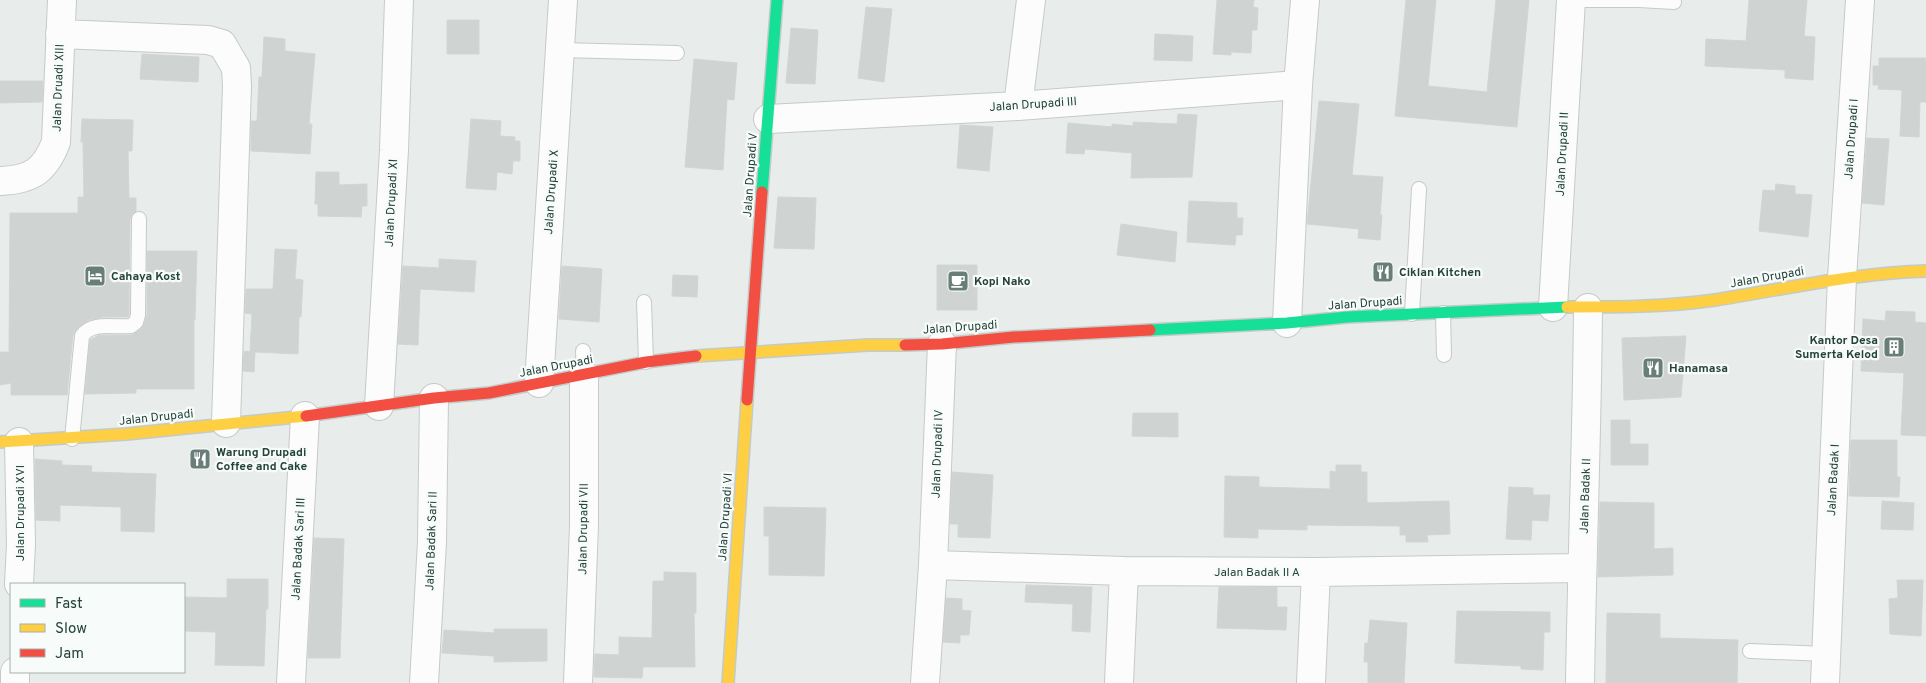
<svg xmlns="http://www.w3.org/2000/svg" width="1926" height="683" viewBox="0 0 1926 683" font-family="Overpass,sans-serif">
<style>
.building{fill:#cfd4d2;stroke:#d1d6d4}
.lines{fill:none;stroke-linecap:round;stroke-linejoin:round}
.lane-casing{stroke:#c5cac8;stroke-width:16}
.street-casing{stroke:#c5cac8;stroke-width:30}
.fast-casing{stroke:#c3cbc8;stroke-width:14}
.slow-casing{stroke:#c3cbc8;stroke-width:14}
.jam-casing{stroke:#c3cbc8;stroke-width:14}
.lane{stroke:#fcfcfc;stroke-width:14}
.street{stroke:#fcfcfc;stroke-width:28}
.fast{stroke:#16e098;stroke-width:11}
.slow{stroke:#ffcf43;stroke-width:11}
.jam{stroke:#f24e42;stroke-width:11}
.labels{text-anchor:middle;stroke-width:4.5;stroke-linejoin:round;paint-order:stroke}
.street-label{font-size:12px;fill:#24423a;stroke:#f7fbf9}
.poi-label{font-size:12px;font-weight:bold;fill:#24423a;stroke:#f7fbf9;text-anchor:start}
</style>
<rect width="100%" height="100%" fill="#e8edeb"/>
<!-- building -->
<path class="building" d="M1217,0H1254L1253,7L1258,8L1257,30H1252L1251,53L1231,52V55L1213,54Z
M1406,0H1436L1428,86L1487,92L1496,0H1529L1517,127L1395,116Z
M1749,0H1807L1804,36L1815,37L1813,80L1785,78V70L1705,66L1706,39L1746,41Z
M866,7L892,9L884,82L858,78Z
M447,20H479V54H447Z
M791,28L818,30L815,84L786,83Z
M1155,34L1193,36L1192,61L1154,60Z
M264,37L285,39V51L315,54L309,124H312L310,154L251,151V121H257L259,77H262Z
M142,54L199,57L198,82L140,79Z
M1879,58H1926V102H1920L1919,137L1900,136L1902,90L1878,89L1879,85H1873V66H1879Z
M694,59L737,63L734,100L727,99L723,170L685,167Z
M0,81H43L42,102L0,103Z
M1319,101L1359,104L1352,175L1383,177L1380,215H1382L1380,240L1358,238L1359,229L1307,224Z
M1178,114L1197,115L1192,177L1131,178L1132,153L1085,149L1084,154L1066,153L1068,123L1112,127V124L1133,126V122L1177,124Z
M82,119L133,120L132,151H128L129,198H136V211L132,214L130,219L129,314L128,317H103L89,320L76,330L73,335L67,395H11V383L0,385V352H9L10,213H78V197H84L83,142H81Z
M471,119L501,121L500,136L515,137V141H520V161H513L512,174L497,172L496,190L466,188Z
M960,125L993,127L989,171L957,168Z
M1867,138L1889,139L1884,205L1862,203Z
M316,172H339V185L367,184V206H362L361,217L318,216V204H315Z
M1776,184L1795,186V194L1812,195L1808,237L1759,231L1763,190L1775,191Z
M778,197L816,198L814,249L774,248Z
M1189,201L1237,203V218H1243L1242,235H1236L1235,245L1187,242Z
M1121,224L1177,232L1175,262L1117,255Z
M275,249L297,250L295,279L303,280L301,317L299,316L298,354L255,352L254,372L243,371L244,351L250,352L252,314L245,313L246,289H273Z
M147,251H197L195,320H194V389H136V393L85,394L90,340L99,335H132L141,329L144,324L147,315Z
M439,259L476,261L474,292L420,289L418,345L398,344L403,266L439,268Z
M937,265H977V310H937Z
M562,266L602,269L599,322L559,319Z
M673,275L698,276L697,297L672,296Z
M1886,311L1915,312V322L1926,323V436L1901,435L1904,373L1861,371L1863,319L1885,321Z
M1686,336L1681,397L1624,400L1622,338Z
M1133,413H1178V437L1132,436Z
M1611,420H1630V444H1648V465H1611Z
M1851,440H1897V477H1900L1899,497L1849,496Z
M35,459L62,461V465L92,466L91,472L156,474L154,532L121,531V507L60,505V521L36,520Z
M1336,465H1361V472H1367V503L1449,501L1450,534L1427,535L1428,542H1406V535H1400V526L1307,525V530L1258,529V538L1224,537L1225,476L1259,477V487L1330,489V471L1336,472Z
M952,472L993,475L990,538L958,537V524H950Z
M1509,487L1533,488V495H1550L1548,521L1532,520L1531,540L1506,539Z
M1882,501L1914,503L1913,530L1881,529Z
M1600,502L1654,503V549L1673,548V575L1598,577Z
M764,507L826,508L824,576L769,575V536H764Z
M314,538L344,539L340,658H308Z
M664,572L696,573V613H694L695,667H643L642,678L594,677L595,654L619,655V637L652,638L653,581H664Z
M227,579H268V609H266L264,666L215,665L216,632L184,631V597L227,598Z
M1897,580H1923L1921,636L1890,634L1889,599L1898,598Z
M1026,585L1092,587L1090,632L1072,631L1073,604L1025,602Z
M1219,587H1277V607H1287L1286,630L1217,628Z
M946,598L962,599V610L971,611L969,635H960V643L943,642Z
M1457,611L1550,612V632H1544L1543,670L1521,669V666L1455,663Z
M1607,613L1660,614V638L1738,640L1737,683H1606Z
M1370,620L1407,623L1404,683H1368V662H1364L1365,643H1368Z
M494,629H547V661L494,662V656L442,653L444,630L494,633Z"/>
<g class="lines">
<!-- lane casing -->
<g class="lane-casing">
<path id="lane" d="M1576,0H1638
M1639,0L1674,2
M560,50L677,53
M644,302L646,362
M1443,313L1444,355
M1412,314L1419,189
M583,351L584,375
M72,439L82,336C92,321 115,328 131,326L136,322L138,315L139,219
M1750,651L1826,654"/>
</g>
<!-- street casing -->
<g class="street-casing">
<path id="street" d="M60,34L208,40L222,44L236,68L237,86L226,423
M1018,106L1031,0
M768,119L1018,106L1298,85
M0,181C31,180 45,171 56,142L62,0
M1553,307L1571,0
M1287,323L1298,85L1305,0
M539,383L563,0
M379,406L394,150L399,0
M19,442L21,544L19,584
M933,565L1124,571L1316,572L1582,568
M15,683V672
M291,683L305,416
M424,683L432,542L434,398
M578,683L584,525V375
M925,683L933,565L942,344
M1119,683L1124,571
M1311,683L1316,572
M1580,683C1582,558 1587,433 1588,308
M1825,683L1842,278L1860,0"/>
</g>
<!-- fast casing -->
<g class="fast-casing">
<path id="fast" d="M762,192L777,0
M1150,330L1287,323L1347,317L1567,307"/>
</g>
<!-- slow casing -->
<g class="slow-casing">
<path id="slow" d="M1567,307C1616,307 1666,307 1715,300C1785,289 1855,273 1926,271
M696,356L868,345H905
M0,442L127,434L306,416
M728,683L747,400"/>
</g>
<!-- jam casing -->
<g class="jam-casing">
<path id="jam" d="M905,345L942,344L1014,337L1150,330
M747,400L762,192
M306,416L434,398L489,393L646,362L696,356"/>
</g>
<!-- lane -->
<use href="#lane" class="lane"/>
<!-- street -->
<use href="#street" class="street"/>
<!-- fast -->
<use href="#fast" class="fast"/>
<!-- slow -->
<use href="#slow" class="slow"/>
<!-- jam -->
<use href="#jam" class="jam"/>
</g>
<!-- icons -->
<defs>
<g id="restaurant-square" transform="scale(1.125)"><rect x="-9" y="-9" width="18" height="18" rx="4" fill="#697e78" stroke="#f7fbf9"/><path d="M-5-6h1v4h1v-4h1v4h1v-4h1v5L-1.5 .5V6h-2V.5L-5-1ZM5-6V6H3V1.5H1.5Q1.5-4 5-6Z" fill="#fff"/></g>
<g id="hotel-square" transform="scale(1.125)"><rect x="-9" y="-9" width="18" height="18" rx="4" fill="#697e78" stroke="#f7fbf9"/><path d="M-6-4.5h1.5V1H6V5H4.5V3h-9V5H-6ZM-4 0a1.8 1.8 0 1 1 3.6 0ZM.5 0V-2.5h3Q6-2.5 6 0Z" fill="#fff"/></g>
<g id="cafe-square" transform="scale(1.125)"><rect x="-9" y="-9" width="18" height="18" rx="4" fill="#697e78" stroke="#f7fbf9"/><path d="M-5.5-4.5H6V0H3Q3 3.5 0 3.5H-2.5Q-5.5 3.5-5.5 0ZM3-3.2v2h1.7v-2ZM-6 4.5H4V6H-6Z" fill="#fff"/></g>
<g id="building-square" transform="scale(1.125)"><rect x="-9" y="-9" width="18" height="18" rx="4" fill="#697e78" stroke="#f7fbf9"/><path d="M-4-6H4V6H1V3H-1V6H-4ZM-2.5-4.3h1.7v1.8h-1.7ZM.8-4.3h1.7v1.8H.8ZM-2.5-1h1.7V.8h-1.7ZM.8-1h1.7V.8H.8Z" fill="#fff"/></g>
</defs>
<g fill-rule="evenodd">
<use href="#restaurant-square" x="1383" y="272"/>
<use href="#hotel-square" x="95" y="276"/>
<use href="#cafe-square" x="958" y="281"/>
<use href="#building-square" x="1894" y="347"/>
<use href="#restaurant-square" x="1653" y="368"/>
<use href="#restaurant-square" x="200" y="459"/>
</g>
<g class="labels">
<!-- street labels -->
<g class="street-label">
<text transform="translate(58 88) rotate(-88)" y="4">Jalan Druadi XIII</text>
<text transform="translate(1033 104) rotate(-4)" y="4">Jalan Drupadi III</text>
<text transform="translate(1851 139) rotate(-86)" y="4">Jalan Drupadi I</text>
<text transform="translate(1562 154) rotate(-87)" y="4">Jalan Drupadi II</text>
<text transform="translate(750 175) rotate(-86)" y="4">Jalan Drupadi V</text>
<text transform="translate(551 192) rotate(-86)" y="4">Jalan Drupadi X</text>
<text transform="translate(391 203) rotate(-87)" y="4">Jalan Drupadi XI</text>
<text transform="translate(1767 277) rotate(-10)" y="4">Jalan Drupadi</text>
<text transform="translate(1365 303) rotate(-4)" y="4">Jalan Drupadi</text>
<text transform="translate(960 327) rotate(-4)" y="4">Jalan Drupadi</text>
<text transform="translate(556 366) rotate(-11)" y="4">Jalan Drupadi</text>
<text transform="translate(156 417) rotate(-6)" y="4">Jalan Drupadi</text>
<text transform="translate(937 454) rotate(-88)" y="4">Jalan Drupadi IV</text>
<text transform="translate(1833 480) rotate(-87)" y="4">Jalan Badak I</text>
<text transform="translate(1585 496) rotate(-88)" y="4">Jalan Badak II</text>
<text transform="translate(20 513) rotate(-90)" y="4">Jalan Drupadi XVI</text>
<text transform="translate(725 517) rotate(-86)" y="4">Jalan Drupadi VI</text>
<text transform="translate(583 529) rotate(-89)" y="4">Jalan Drupadi VII</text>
<text transform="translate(431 541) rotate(-88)" y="4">Jalan Badak Sari II</text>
<text transform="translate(298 549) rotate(-87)" y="4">Jalan Badak Sari III</text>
<text x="1257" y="576">Jalan Badak II A</text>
</g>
<!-- poi labels -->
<g class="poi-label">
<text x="1399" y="276">Ciklan Kitchen</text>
<text x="111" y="280">Cahaya Kost</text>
<text x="974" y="285">Kopi Nako</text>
<text x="1878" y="344" text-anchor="end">Kantor Desa<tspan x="1878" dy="14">Sumerta Kelod</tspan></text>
<text x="1669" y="372">Hanamasa</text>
<text x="216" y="456">Warung Drupadi<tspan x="216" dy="14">Coffee and Cake</tspan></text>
</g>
</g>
<!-- legend -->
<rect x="10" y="583" width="175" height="90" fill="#f7fbf9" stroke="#a3b1ad"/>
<rect x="20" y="599" width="25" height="8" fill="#16e098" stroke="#a3b1ad"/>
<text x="55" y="608" font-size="15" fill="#24423a">Fast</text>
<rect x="20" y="624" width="25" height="8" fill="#ffcf43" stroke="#a3b1ad"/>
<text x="55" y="633" font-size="15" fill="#24423a">Slow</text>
<rect x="20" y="649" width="25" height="8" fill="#f24e42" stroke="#a3b1ad"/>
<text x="55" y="658" font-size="15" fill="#24423a">Jam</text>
</svg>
